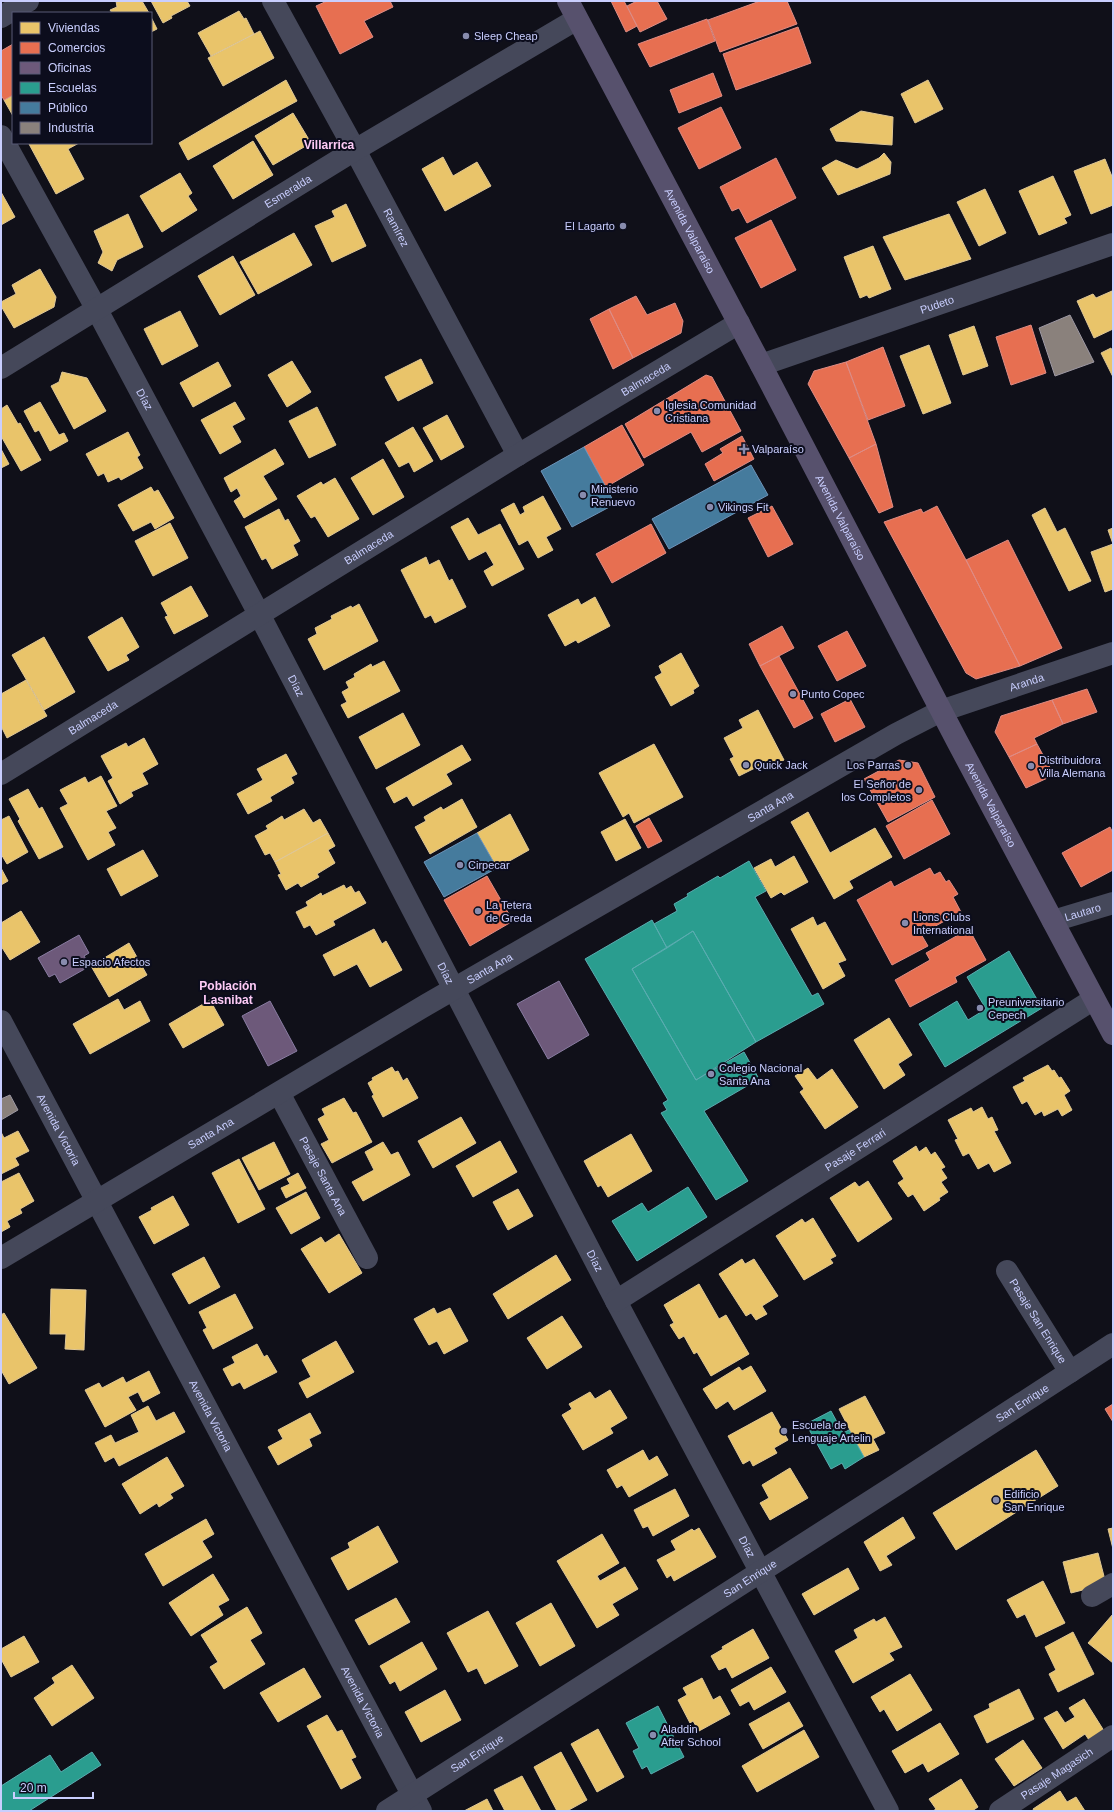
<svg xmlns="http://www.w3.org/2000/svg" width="1114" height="1812" viewBox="0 0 1114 1812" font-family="Arial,sans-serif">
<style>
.homes{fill:#e9c46a;stroke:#dfc796}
.shops{fill:#e76f51;stroke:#de8c85}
.offices{fill:#6d597a;stroke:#897ca2}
.schools{fill:#2a9d8f;stroke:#5aacb0}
.public{fill:#457b9d;stroke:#6d94ba}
.industry{fill:#8a817c;stroke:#9d98a3}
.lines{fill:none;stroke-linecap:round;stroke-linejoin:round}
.minor{stroke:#45485a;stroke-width:22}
.major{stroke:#57516d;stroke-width:22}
.poi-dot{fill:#888cae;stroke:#0c0d1d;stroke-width:1.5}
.labels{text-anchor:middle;stroke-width:4;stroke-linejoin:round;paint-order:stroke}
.poi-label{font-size:11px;fill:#c9cefe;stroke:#0c0d1d;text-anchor:start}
.street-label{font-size:11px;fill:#c9cefe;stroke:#0c0d1d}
.neighbourhood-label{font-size:12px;font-weight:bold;fill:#fecbf6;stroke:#0c0d1d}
</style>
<rect width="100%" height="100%" fill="#101019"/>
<!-- homes -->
<path class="homes" d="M142,1L149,13H112L110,10L117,7L116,1Z
M151,1H187L190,6L171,16L172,18L163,23Z
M239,11L244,19L246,18L254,34L211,56L198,33Z
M151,17L157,29L151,32Z
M260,31L274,58L223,86L208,58Z
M286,80L297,101L188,160L179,143Z
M928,80L943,109L915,123L901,94Z
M13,95V116L4,100Z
M861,111L893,117L892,145L836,141L830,129Z
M293,113L311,143L273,165L255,136Z
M253,141L273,175L233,199L213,166Z
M31,143H79L68,149L84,179L56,194L29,144Z
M884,153L891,162L890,174L838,195L822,168L836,160L857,169L879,158Z
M443,157L453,176L477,162L491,186L445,211L422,169Z
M1105,159L1113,179V205L1091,214L1074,171Z
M180,173L192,193L188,196L197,210L162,232L140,196Z
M1053,176L1071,215L1064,218L1067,223L1039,235L1019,191Z
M985,189L1006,233L979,246L957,202Z
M1,192L15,217L1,225Z
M346,204L366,246L332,262L315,226L335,217L332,211Z
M128,214L143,247L117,260L112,271L98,263L103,252L94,231Z
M949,214L971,259L905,280L883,237Z
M294,233L312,265L258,294L240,262Z
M873,246L891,289L869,298L867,295L860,298L844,257Z
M233,256L255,295L220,315L198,276Z
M40,269L56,297L54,307L14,328L1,306V302L16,294L12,285Z
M1112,291L1113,329L1094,338L1077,301L1093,294L1096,298Z
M180,311L198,346L162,365L144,329Z
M974,326L988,366L963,375L949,335Z
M929,345L951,403L923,414L900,356Z
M1111,348L1113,353V377L1101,353Z
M421,359L433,383L398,401L385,377Z
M292,361L311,392L287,407L268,375Z
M218,362L231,386L193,407L180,383Z
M62,372L87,378L106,411L74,429L51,386L59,382Z
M40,402L59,435L64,433L68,441L50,451L39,430L35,432L24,411Z
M235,402L245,419L232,426L241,442L220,454L201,420Z
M7,405L18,424L20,423L41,460L21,471L1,436V409Z
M317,407L336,445L309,458L289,421Z
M447,415L464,447L441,460L423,428Z
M413,427L433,461L414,472L409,462L399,467L385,443Z
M128,432L140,455L137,457L143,468L121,480L119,477L108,482L104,473L98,476L86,454Z
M1,449L9,464L1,468Z
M275,449L284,464L263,476L277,499L244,518L234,501L241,496L237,488L231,492L224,478Z
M383,459L404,497L373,515L351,478Z
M335,478L359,519L328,537L315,516L311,518L297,496L321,482L323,485Z
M151,487L154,492L158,490L174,518L155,529L151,522L133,531L118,505Z
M543,496L561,529L546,537L553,550L538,558L528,540L519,545L501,510L514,503L520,515L525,512L523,507Z
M1045,508L1057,532L1065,528L1091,581L1069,591L1032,515Z
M279,509L285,521L288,519L300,541L293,545L298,555L272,569L266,558L262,560L245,527Z
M468,518L478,535L500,524L524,569L492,586L484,571L494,565L486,551L469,560L451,527Z
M170,523L188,558L153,576L135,541Z
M1113,528V589L1105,592L1091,552L1113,544L1108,530Z
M426,557L429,565L439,560L449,581L452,579L466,607L435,623L431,615L425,618L401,570Z
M191,586L208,616L174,634L165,617L168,616L161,603Z
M595,597L610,626L578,643L576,640L565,646L548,615L578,599L581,605Z
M359,604L378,641L324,670L308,639L317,634L315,628L332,619L331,616L351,606L352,608Z
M122,617L139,647L126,655L129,660L108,671L88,637Z
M44,637L75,692L44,710L12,655Z
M681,653L699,686L693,690L694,693L671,706L655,677L662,673L659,666Z
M384,661L400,691L348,718L341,705L347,702L342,692L349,688L346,682L355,677L354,674L371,664L372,667Z
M26,680L47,716L7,738L1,726V694Z
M758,710L784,760L766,769L763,764L739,776L730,759L734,757L724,738L743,728L739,720Z
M403,713L420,745L376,769L359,737Z
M144,738L158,764L142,773L148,784L131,792L133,796L120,804L108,781L113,778L101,756L126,743L128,747Z
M654,744L683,797L634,823L629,813L623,817L599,773Z
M462,745L471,760L446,774L452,784L413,806L407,796L394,803L386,788Z
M286,754L297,774L291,777L294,783L270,797L272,801L248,814L237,794L263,780L257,769Z
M101,776L117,806L106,811L116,828L108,832L115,845L88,860L60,808L68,804L60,790L85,777L88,783Z
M28,789L39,809L42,807L63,847L39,859L18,821L20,819L9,799Z
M462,799L477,827L430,854L415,827L426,821L424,817L441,807L443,810Z
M304,809L313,823L320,819L328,833L275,862L270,853L265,855L255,836L268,829L266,826L282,816L284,820Z
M808,812L830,853L875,828L892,857L849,881L853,888L834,899L791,822Z
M510,814L529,850L497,868L477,833Z
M9,816L28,852L7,864L1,854V820Z
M625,819L641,848L616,861L601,832Z
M328,833L335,846L328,850L335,863L317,874L319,877L301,887L298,883L286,890L278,875L281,874L275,862Z
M143,850L158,876L121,896L107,869Z
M794,856L808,882L784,895L781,892L771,898L754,868L771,859L775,867Z
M1,868L8,881L1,885Z
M344,885L346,889L351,886L355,893L359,891L366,903L333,921L335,925L316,935L310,925L304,928L296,912L308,906L306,902L321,893L322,896Z
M21,911L40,942L10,960L1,946V923Z
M813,917L817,926L825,922L846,960L838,963L845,976L823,989L791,929Z
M374,929L382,944L386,941L402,970L370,987L357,964L334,976L323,955Z
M129,943L147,975L109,997L91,966Z
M118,999L124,1010L140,1001L150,1021L90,1054L73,1024Z
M210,1000L224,1025L183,1048L169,1024Z
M889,1018L912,1055L898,1064L905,1075L884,1089L854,1040Z
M1048,1065L1052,1071L1054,1070L1059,1078L1061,1077L1070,1091L1064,1095L1072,1110L1062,1116L1058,1109L1044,1116L1042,1111L1035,1115L1027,1101L1022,1104L1013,1087L1025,1081L1023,1078Z
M392,1067L395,1072L398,1071L403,1081L407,1078L418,1098L383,1117L372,1096L374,1095L368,1083L373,1080L372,1078Z
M808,1068L817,1080L832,1069L858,1107L825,1129L800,1092L804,1089L795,1076Z
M344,1098L353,1113L356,1112L372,1142L332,1163L321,1144L329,1140L318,1119L325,1115L322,1109Z
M982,1107L988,1119L992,1117L998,1130L994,1131L1011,1163L994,1172L989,1163L978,1169L969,1153L963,1156L955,1140L958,1139L948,1120L971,1108L973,1112Z
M461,1117L476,1143L433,1168L418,1141Z
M18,1131L29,1151L15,1158L19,1165L1,1174V1132L4,1138Z
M631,1134L652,1171L608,1197L601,1185L598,1187L584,1161Z
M500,1141L517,1172L473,1197L456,1166Z
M274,1142L290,1174L259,1190L242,1158Z
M383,1142L391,1155L398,1152L410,1175L363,1201L352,1182L374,1170L365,1152Z
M916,1146L919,1152L926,1147L931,1155L935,1152L945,1167L941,1169L947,1178L941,1182L948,1192L939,1198L940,1200L924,1211L913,1194L908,1197L898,1183L904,1179L893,1161Z
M239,1159L265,1209L238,1223L212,1173Z
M19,1173L34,1201L20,1209L22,1213L7,1221L10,1227L1,1232V1182Z
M298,1173L306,1188L286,1198L281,1188L290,1184L287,1179Z
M868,1181L892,1219L858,1242L830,1198L855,1182L859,1187Z
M518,1189L533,1216L508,1230L493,1202Z
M306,1192L320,1218L291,1234L276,1208Z
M173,1196L189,1225L154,1244L139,1217L152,1210L151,1208Z
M813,1218L836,1256L830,1259L833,1263L804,1280L776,1236L802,1219L805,1223Z
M339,1234L362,1273L329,1293L301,1249L321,1237L325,1243Z
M556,1255L571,1280L508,1319L493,1294Z
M204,1257L220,1287L189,1304L172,1274Z
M742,1259L745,1264L754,1259L778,1296L762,1306L767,1314L756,1320L751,1313L746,1316L719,1274Z
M699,1284L719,1319L726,1315L749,1354L711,1376L697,1352L694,1354L684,1336L679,1339L670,1325L674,1323L664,1305Z
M51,1289L86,1290L84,1350L65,1349L66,1334H50Z
M235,1294L253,1328L213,1349L203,1330L207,1328L199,1312Z
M434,1308L437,1314L450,1308L468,1341L444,1354L437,1341L429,1345L414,1319Z
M4,1313L37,1368L9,1384L1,1370V1315Z
M562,1316L582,1347L547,1369L527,1338Z
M336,1341L354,1372L307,1398L299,1383L311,1377L302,1360Z
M257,1344L264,1357L267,1355L277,1372L244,1389L240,1382L232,1386L223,1369L235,1363L232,1357Z
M751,1366L766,1391L734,1410L728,1401L716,1409L703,1389L739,1367L742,1371Z
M149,1371L160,1393L143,1402L138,1392L128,1397L136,1410L105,1427L85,1390L99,1383L102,1388L123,1377L126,1383Z
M610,1390L627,1418L610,1428L613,1433L583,1450L562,1415L572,1409L569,1404L590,1392L595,1399Z
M865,1396L885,1433L873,1439L879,1450L864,1457L839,1409Z
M148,1406L156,1421L174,1412L185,1432L119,1466L114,1457L105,1462L95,1443L111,1435L115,1443L139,1432L131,1415Z
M772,1412L788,1440L774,1448L777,1453L753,1466L750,1460L743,1464L728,1436Z
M310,1413L321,1433L309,1439L312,1446L278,1465L268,1447L283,1439L278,1430Z
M643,1450L649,1461L657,1456L668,1475L629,1497L622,1485L617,1488L607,1470Z
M1036,1450L1058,1486L956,1550L933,1513Z
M167,1457L184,1486L170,1494L173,1498L159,1507L157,1503L140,1514L122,1484Z
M790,1468L808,1498L770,1520L760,1503L769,1498L762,1485Z
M675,1489L689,1516L653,1536L648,1526L643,1528L634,1510Z
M903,1517L915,1538L886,1556L892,1565L880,1571L864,1542Z
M206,1519L214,1534L202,1541L212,1557L163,1586L145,1554Z
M378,1526L398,1562L348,1590L331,1558L350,1548L348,1543Z
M699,1528L716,1557L674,1581L671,1575L667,1578L657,1560L676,1550L671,1541L692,1529L694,1531Z
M1113,1528V1549L1108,1529Z
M602,1534L619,1563L597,1576L600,1581L625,1567L638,1589L612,1604L619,1615L597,1628L557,1561Z
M1098,1553L1106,1584L1071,1593L1063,1562Z
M848,1568L859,1589L814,1615L802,1594Z
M213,1574L229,1600L218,1606L223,1615L191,1636L169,1603Z
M1043,1581L1065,1623L1036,1637L1025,1614L1017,1618L1007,1600Z
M396,1598L410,1622L369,1645L355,1620Z
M551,1603L575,1646L540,1666L516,1623Z
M247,1607L262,1633L250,1640L265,1664L224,1689L210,1667L218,1662L201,1635Z
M488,1611L518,1666L485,1684L477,1668L468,1672L447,1633Z
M1113,1614V1663L1088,1643Z
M885,1617L902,1647L889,1653L894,1660L853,1683L835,1651L858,1638L854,1630L874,1619L876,1622Z
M753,1629L769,1658L732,1678L726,1667L719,1670L711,1656L723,1649L722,1647Z
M1073,1632L1094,1674L1058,1692L1049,1674L1056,1670L1045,1647Z
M24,1636L39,1662L11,1677L1,1659V1649Z
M422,1642L437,1669L400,1691L395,1681L390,1684L380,1666Z
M72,1665L94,1698L52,1726L34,1698L55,1683L52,1678Z
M771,1667L786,1692L754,1710L749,1701L740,1706L731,1690Z
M304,1668L321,1697L278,1722L260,1693Z
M910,1674L932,1710L897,1731L884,1709L880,1712L871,1697Z
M702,1678L713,1700L720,1696L730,1714L699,1731L693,1721L690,1723L678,1700L687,1695L683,1688Z
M1019,1689L1034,1719L987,1743L974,1716L990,1708L989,1704Z
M445,1690L461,1720L421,1742L405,1712Z
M1084,1699L1106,1734L1091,1743L1085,1734L1063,1749L1044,1718L1057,1711L1065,1723L1075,1717L1069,1708Z
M789,1702L803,1726L763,1749L749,1724Z
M327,1715L337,1732L342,1730L356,1757L351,1759L361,1778L341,1789L307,1726Z
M940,1723L959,1754L928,1772L923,1763L905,1773L892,1751Z
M598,1729L624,1777L597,1792L571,1744Z
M804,1730L819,1757L757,1792L742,1766Z
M1023,1740L1042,1768L1014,1786L995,1759Z
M561,1752L587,1800L567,1811H557L534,1767Z
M522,1776L541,1811H505L494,1790Z
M961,1779L978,1807L972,1811H933L936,1809L929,1799Z
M1060,1791L1067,1802L1076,1797L1085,1811H1034L1033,1809Z
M487,1799L493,1811H464Z"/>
<!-- shops -->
<path class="shops" d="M327,1H390L393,7L364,21L373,37L340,54L316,6Z
M611,1H624L637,26L626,32Z
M637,1H657L667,19L640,32L627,6Z
M760,1H787L797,24L720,52L708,20Z
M707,19L715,41L650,67L638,44Z
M798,27L811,63L736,90L723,54Z
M13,44V95L4,100L1,95V51Z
M713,73L722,96L679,113L670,90Z
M721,107L741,148L699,169L678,128Z
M776,158L796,198L747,223L739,208L732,211L720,187Z
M771,220L796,270L761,288L735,238Z
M636,296L647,315L675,303L683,321L681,333L633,358L609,309Z
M609,309L633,358L613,369L590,319Z
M1031,325L1046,373L1011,385L996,337Z
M883,347L905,406L868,420L846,362Z
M846,362L876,444L849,458L808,384L814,371Z
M706,375L712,377L741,431L702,452L691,432L644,458L625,424Z
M622,425L644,465L606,487L584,447Z
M742,436L754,459L714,481L705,464L723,453L720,449Z
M876,444L893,507L879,513L849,458Z
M772,506L793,544L768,557L748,518Z
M937,506L966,560L1020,666L976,679L966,673L884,522L921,509L923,513Z
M651,524L666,553L612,583L596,554Z
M1008,540L1062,648L1020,666L966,560Z
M782,626L794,648L760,666L749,644Z
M847,631L866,666L837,681L818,646Z
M779,656L813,718L794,728L760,666Z
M1087,689L1097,712L1063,724L1052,700Z
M850,699L865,727L835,742L821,714Z
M1052,700L1063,724L1034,738L1037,744L1009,757L995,732L1001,716Z
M1037,744L1054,775L1026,788L1009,757Z
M899,760L918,763L935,797L888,822L864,779Z
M932,800L950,834L904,859L886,826Z
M649,818L662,841L648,848L636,826Z
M1110,827L1113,833V870L1081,887L1062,853Z
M930,868L934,875L940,872L946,882L949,880L958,894L953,897L961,912L921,934L928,946L892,965L857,900L891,881L894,887Z
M487,876L513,921L470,946L444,900Z
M969,929L986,960L955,977L957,982L910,1007L895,980L930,960L926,953Z
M1113,1404V1422L1105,1409Z"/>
<!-- offices -->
<path class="offices" d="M79,935L89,953L84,956L90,966L60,983L55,974L49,977L38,958Z
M559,981L589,1035L548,1059L517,1004Z
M270,1001L297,1051L268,1066L242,1016Z"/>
<!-- schools -->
<path class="schools" d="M749,861L766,891L755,897L812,996L818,993L824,1004L756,1042L693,931L667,948L654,924L677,911L674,904L688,896L687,894L718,876L720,878Z
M652,920L667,948L632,969L696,1080L744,1052L759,1079L704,1111L748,1181L716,1200L661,1113L667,1110L663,1103L668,1100L585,959Z
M693,931L756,1042L696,1080L632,969Z
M1009,951L1042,1008L945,1067L919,1024L957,1001L968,1020L986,1009L967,977Z
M688,1187L707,1217L637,1261L612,1221L642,1203L648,1212Z
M831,1411L843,1433L849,1430L864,1457L845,1469L842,1463L831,1469L806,1424Z
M658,1706L684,1757L651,1774L647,1766L642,1769L633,1751L639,1748L626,1723Z
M92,1752L101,1765L29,1811H1V1786L50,1755L61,1772Z"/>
<!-- public -->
<path class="public" d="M584,447L615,504L572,527L541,471Z
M751,465L768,495L669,549L652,519Z
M477,833L497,868L444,897L424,862Z"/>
<!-- industry -->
<path class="industry" d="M1070,315L1094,362L1055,376L1039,328Z
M10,1095L18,1110L1,1120V1099Z"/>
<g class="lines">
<!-- minor -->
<g class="minor">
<path id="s1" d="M273,1L355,150L518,455"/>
<path d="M1,17L28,1"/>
<path id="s2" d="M1,136L96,308L259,614L616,1301L888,1811"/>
<path id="s3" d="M761,365L1113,244"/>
<path id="s4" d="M1,368L355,150L577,19"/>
<path id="s5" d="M1,774L518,455L739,323"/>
<path id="s6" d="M1053,921L1113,903"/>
<path id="s7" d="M1,1021L421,1811"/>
<path id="s8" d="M279,1093L367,1258"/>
<path id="s9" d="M1,1258L426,1005L896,734L941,711L1113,653"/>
<path id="s10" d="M1007,1271L1070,1372"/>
<path id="s11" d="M616,1301L1094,999"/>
<path d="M1092,1596L1113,1584"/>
<path id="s12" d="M387,1811L899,1483L1113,1344"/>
<path id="s13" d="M1000,1811L1113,1736"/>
</g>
<!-- major -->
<path class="major" id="s14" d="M568,1L761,365L957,741L1113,1034"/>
</g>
<!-- markers -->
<g class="poi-dot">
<circle cx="466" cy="36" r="4"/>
<circle cx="623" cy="226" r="4"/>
<circle cx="657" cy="411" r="4"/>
<path d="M742 443h4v4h4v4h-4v4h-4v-4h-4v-4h4z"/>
<circle cx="583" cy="495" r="4"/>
<circle cx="710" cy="507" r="4"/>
<circle cx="793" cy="694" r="4"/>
<circle cx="746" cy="765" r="4"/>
<circle cx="908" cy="765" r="4"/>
<circle cx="1031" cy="766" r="4"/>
<circle cx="919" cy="790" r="4"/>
<circle cx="460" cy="865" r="4"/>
<circle cx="478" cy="911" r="4"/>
<circle cx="905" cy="923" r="4"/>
<circle cx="64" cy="962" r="4"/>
<circle cx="980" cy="1008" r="4"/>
<circle cx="711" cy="1074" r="4"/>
<circle cx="784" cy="1431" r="4"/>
<circle cx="996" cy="1500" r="4"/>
<circle cx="653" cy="1735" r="4"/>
</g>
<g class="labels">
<!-- poi labels -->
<g class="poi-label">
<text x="474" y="40">Sleep Cheap</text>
<text x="615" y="230" text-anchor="end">El Lagarto</text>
<text x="665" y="409">Iglesia Comunidad<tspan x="665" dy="13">Cristiana</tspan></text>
<text x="752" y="453">Valparaíso</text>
<text x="591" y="493">Ministerio<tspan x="591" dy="13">Renuevo</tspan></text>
<text x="718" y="511">Vikings Fit</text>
<text x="801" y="698">Punto Copec</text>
<text x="1039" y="764">Distribuidora<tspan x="1039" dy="13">Villa Alemana</tspan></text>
<text x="754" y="769">Quick Jack</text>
<text x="900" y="769" text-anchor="end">Los Parras</text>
<text x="911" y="788" text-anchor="end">El Señor de<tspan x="911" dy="13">los Completos</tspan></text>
<text x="468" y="869">Cirpecar</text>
<text x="486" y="909">La Tetera<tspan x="486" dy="13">de Greda</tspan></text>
<text x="913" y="921">Lions Clubs<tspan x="913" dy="13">International</tspan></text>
<text x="72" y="966">Espacio Afectos</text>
<text x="988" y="1006">Preuniversitario<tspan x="988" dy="13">Cepech</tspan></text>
<text x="719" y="1072">Colegio Nacional<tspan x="719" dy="13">Santa Ana</tspan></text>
<text x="792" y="1429">Escuela de<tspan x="792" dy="13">Lenguaje Artelin</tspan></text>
<text x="1004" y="1498">Edificio<tspan x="1004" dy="13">San Enrique</tspan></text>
<text x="661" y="1733">Aladdin<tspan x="661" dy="13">After School</tspan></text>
</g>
<!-- street labels -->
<g class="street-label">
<text dy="4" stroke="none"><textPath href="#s4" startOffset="337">Esmeralda</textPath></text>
<text dy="4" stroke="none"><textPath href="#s1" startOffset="258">Ramírez</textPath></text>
<text dy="4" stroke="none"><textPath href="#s14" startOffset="260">Avenida Valparaíso</textPath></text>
<text dy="4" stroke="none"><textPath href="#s3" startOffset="186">Pudeto</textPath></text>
<text dy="4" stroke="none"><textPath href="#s5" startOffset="756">Balmaceda</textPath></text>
<text dy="4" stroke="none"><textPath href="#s2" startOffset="300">Díaz</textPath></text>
<text dy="4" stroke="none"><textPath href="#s14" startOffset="584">Avenida Valparaíso</textPath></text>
<text dy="4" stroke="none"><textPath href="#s5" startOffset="432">Balmaceda</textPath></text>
<text dy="4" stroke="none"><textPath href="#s9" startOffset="1178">Aranda</textPath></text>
<text dy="4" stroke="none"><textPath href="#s2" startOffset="624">Díaz</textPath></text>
<text dy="4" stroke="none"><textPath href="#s5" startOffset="108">Balmaceda</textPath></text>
<text dy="4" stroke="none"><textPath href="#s14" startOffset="908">Avenida Valparaíso</textPath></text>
<text dy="4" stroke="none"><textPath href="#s9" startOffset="892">Santa Ana</textPath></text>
<text dy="4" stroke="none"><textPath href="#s6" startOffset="31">Lautaro</textPath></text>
<text dy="4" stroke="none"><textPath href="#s9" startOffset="568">Santa Ana</textPath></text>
<text dy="4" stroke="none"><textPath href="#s2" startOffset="948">Díaz</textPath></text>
<text dy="4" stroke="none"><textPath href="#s7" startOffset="123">Avenida Victoria</textPath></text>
<text dy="4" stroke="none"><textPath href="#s9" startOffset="244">Santa Ana</textPath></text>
<text dy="4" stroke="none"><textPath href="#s11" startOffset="283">Pasaje Ferrari</textPath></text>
<text dy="4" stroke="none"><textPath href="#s8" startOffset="94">Pasaje Santa Ana</textPath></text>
<text dy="4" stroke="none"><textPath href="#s2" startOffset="1272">Díaz</textPath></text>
<text dy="4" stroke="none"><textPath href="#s10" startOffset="59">Pasaje San Enrique</textPath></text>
<text dy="4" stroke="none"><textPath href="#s12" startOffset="755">San Enrique</textPath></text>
<text dy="4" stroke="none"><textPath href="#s7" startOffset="447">Avenida Victoria</textPath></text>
<text dy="4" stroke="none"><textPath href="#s2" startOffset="1596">Díaz</textPath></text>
<text dy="4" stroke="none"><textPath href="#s12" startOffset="431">San Enrique</textPath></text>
<text dy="4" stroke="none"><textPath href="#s7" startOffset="771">Avenida Victoria</textPath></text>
<text dy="4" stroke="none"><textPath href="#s12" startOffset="107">San Enrique</textPath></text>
<text dy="4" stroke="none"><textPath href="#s13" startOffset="68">Pasaje Magasich</textPath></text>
</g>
<!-- neighbourhood labels -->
<g class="neighbourhood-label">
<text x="329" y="149">Villarrica</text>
<text x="228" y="990">Población<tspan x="228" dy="14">Lasnibat</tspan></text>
</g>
</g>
<!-- border -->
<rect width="1114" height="1812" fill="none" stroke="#c9cefe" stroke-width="4"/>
<!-- legend -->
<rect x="12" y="12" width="140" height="132" fill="#0c0d1d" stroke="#585a77"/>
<rect x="20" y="22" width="20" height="12" fill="#e9c46a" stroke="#585a77"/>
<text x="48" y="32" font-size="12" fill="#c9cefe">Viviendas</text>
<rect x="20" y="42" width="20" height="12" fill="#e76f51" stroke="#585a77"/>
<text x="48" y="52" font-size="12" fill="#c9cefe">Comercios</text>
<rect x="20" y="62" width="20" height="12" fill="#6d597a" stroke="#585a77"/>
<text x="48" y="72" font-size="12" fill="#c9cefe">Oficinas</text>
<rect x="20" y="82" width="20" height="12" fill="#2a9d8f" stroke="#585a77"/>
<text x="48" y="92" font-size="12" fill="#c9cefe">Escuelas</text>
<rect x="20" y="102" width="20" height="12" fill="#457b9d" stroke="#585a77"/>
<text x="48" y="112" font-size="12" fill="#c9cefe">Público</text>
<rect x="20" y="122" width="20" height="12" fill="#8a817c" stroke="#585a77"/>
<text x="48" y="132" font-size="12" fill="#c9cefe">Industria</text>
<!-- scale -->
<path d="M14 1792v6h79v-6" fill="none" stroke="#c9cefe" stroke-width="2"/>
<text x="20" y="1792" font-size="12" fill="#c9cefe" stroke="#0c0d1d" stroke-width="3" paint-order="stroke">20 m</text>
</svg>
